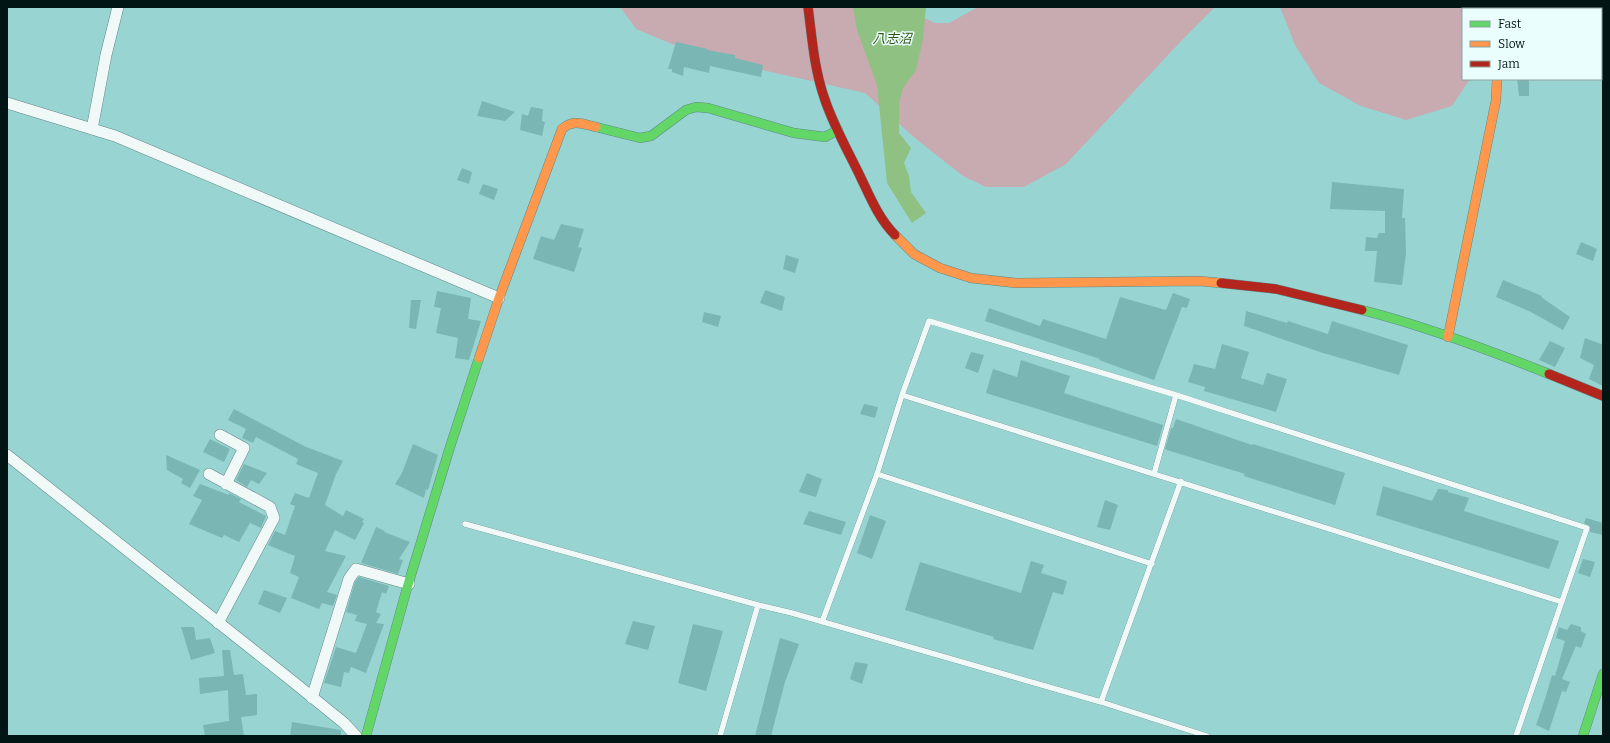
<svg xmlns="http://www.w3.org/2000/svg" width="1610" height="743" viewBox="0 0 1610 743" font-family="Bitter,'Noto Sans JP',serif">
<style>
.forest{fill:#c8aab1}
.water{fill:#8fc182}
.building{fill:#7ab6b4}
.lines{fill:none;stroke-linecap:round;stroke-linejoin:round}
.lane-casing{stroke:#618987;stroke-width:6}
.street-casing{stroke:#618987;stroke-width:12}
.fast-casing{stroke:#618987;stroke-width:10}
.slow-casing{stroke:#618987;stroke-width:10}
.jam-casing{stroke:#618987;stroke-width:10}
.lane{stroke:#f0f9f8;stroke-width:5.5}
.street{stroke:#f0f9f8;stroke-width:11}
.fast{stroke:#63d668;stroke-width:9}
.slow{stroke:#ff974d;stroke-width:9}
.jam{stroke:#b3261e;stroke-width:9}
.labels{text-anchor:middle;stroke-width:3;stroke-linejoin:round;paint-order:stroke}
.water-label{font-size:13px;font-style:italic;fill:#365315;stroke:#eafefd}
</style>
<rect width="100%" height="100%" fill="#98d5d2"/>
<!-- forest -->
<path class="forest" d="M620,7H913L918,15L935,23H949L978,7H1215L1184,38L1066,164L1024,187H986L963,176L916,139L865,93L703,57L636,29Z
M1280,7H1475V9H1463V79H1470L1452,106L1406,120L1361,106L1319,83L1295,45Z"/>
<!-- water -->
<path class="water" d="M853,7H926L923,39L916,70L903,88L899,103V133L911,148L904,163L909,176L911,192L926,213L912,223L887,183L877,85L857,30Z"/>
<!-- building -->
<path class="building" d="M676,42L708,49L707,50L735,55V58L763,65L761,77L710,66L709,73L684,67L683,76L672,72V69H668Z
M1517,79H1529V96H1519Z
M482,101L515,112L505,121L477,116Z
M531,107L543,109L542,121L545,122L542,136L520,130L522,114L528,116Z
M462,168L472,172L469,184L457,180Z
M1332,182L1404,189L1402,218H1405L1406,253L1402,285L1374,282L1377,251H1365L1366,237L1377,238L1379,233H1385V211L1330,209Z
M483,184L498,189L494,200L479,194Z
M561,224L584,229L578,247L582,248L574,272L533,259L541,236L554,240Z
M1581,242L1597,249L1593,261L1576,254Z
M786,255L799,259L795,273L783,269Z
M1503,280L1542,296L1541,297L1570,317L1563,330L1531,312L1496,297Z
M765,290L785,297L782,311L760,303Z
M437,291L471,298L468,319L481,321L469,360L455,358L458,338L436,333L441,308L434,307Z
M1173,293L1190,299L1187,308L1182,307L1154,380L1099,360L1100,359L985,321L989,308L1040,326L1043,319L1106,339L1120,297L1166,310Z
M411,300H421L416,329L409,328Z
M1246,311L1287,323L1288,321L1328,334L1332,321L1408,345L1399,375L1323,353L1244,326Z
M704,312L721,316L718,327L702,322Z
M1585,338L1601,344L1603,343V386L1589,379L1594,365L1580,358Z
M1550,341L1565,348L1555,367L1539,360Z
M1222,344L1249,352L1241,378L1263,385L1267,373L1287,379L1276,412L1204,391L1205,387L1188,382L1194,364L1215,369Z
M971,352L984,355L978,373L965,368Z
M1021,360L1070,376L1064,393L1163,425L1157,446L986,393L993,369L1017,377Z
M864,404L878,407L875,418L860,414Z
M234,409L304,446L343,461L336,474L325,505L343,516L346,510L364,519L362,522L364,523L355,540L335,530L325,551L346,556L327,592L337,595L333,606L322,603L319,609L291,598L299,577L290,573L295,556L268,545L275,531L285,535L295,506L290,504L295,493L309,498L318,473L296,464L298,459L256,437L253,443L242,438L246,429L228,420Z
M1176,419L1252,445L1253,444L1345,473L1335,505L1244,476L1245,474L1167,450L1165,449L1171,428H1173Z
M210,439L230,449L224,462L203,452Z
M413,444L438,455L428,490L426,489L424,498L395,484L402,473Z
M166,455L200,470L190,488L181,483L183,479L167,470Z
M244,464L267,473L259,484L251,480L247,487L236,480Z
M807,473L822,479L816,497L799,492Z
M200,484L229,495V493L241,499L239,502L266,516L261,528L250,523L239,542L224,535L222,538L189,524L202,500L193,496Z
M1383,486L1432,501L1438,489L1448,490V492L1469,498L1464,511L1559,541L1549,569L1376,515Z
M1105,500L1118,505L1110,530L1097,527Z
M809,511L846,522L841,535L803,524Z
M870,515L886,521L872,559L857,553Z
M1586,518L1603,523V535L1590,532V526L1584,523Z
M376,527L385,531L384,532L410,542L399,559L403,560L398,574L361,563Z
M1583,559L1595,562L1590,577L1578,573Z
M1031,561L1044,565L1041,573L1067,581L1063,595L1053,592L1033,650L993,639L994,637L905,610L920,562L1021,593Z
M359,577L389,586L386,594L382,592L376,612L381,614L376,623L384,624L366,673L351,667L349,673L344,672L341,687L324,683L336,647L356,653L367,624L355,621L357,615L346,612L355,582Z
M264,590L287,598L280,613L258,604Z
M633,621L655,626L648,650L625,644Z
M693,624L723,631L706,691L678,683Z
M1571,624L1581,627V631L1586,634L1581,648L1576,646L1562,679L1570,682L1566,692L1562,691L1549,731L1536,725L1545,699L1552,675L1555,676L1565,641L1556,638L1559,627L1567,630Z
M181,627H194L196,640L210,638L215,653L191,660Z
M780,638L799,644L785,682L771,736H755Z
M222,650H230L234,675L243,674L246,695L257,694V715L241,717L244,736H205L203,725L229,721L228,690L200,694L199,678L224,676Z
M855,662L868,664L862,684L850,679Z
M292,722L341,730V736H290Z"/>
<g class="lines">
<!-- lane casing -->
<g class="lane-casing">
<path id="lane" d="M902,395L1562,602
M877,474L1152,564
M1154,474L1176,395
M465,524L758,605L792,613L1101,702L1207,736
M822,622L877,474L902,395L929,321L1176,395L1587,528L1516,736
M1101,702L1181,481
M720,736L758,605"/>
</g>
<!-- street casing -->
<g class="street-casing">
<path id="street" d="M7,103L115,136L499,298
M92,129L106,55L118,7
M220,435L244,448L226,484
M7,455L291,680L344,723L356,736
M209,474L270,507L274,518L218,623
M312,698L349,579L356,569L409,584"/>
</g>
<!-- fast casing -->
<g class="fast-casing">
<path id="fast" d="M1499,7V9
M596,127L640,138L651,136L686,110L696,107L708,108L794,133L825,137L838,130
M1362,310C1425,326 1489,350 1549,374
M366,736L407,588L450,447L479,358
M1583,736L1603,674"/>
</g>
<!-- slow casing -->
<g class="slow-casing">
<path id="slow" d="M895,235L914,254L940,268L971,278L1016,283L1199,281L1221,283
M1448,337L1496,100L1497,79
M479,358L499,298L562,129C574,119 582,124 596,127"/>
</g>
<!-- jam casing -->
<g class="jam-casing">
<path id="jam" d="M808,7C812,37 814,68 824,97C833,125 848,151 861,178C870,197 879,219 895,235
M1221,283L1276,289L1362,310
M1549,374L1603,396"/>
</g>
<!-- lane -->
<use href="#lane" class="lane"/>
<!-- street -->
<use href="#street" class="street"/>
<!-- fast -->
<use href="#fast" class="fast"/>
<!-- slow -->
<use href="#slow" class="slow"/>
<!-- jam -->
<use href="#jam" class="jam"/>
</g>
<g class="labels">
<!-- water labels -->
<g class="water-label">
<text x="892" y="43">八志沼</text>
</g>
</g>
<!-- border -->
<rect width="1610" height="743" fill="none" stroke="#001514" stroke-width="16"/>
<!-- legend -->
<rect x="1462" y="8" width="140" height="72" fill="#eafefd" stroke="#8ca1a0"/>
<rect x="1470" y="21" width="20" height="6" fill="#63d668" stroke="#8ca1a0"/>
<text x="1498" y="28" font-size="12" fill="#001514">Fast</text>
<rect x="1470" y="41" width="20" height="6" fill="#ff974d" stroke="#8ca1a0"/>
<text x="1498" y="48" font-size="12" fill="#001514">Slow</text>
<rect x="1470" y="61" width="20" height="6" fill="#b3261e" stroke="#8ca1a0"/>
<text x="1498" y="68" font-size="12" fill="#001514">Jam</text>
</svg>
